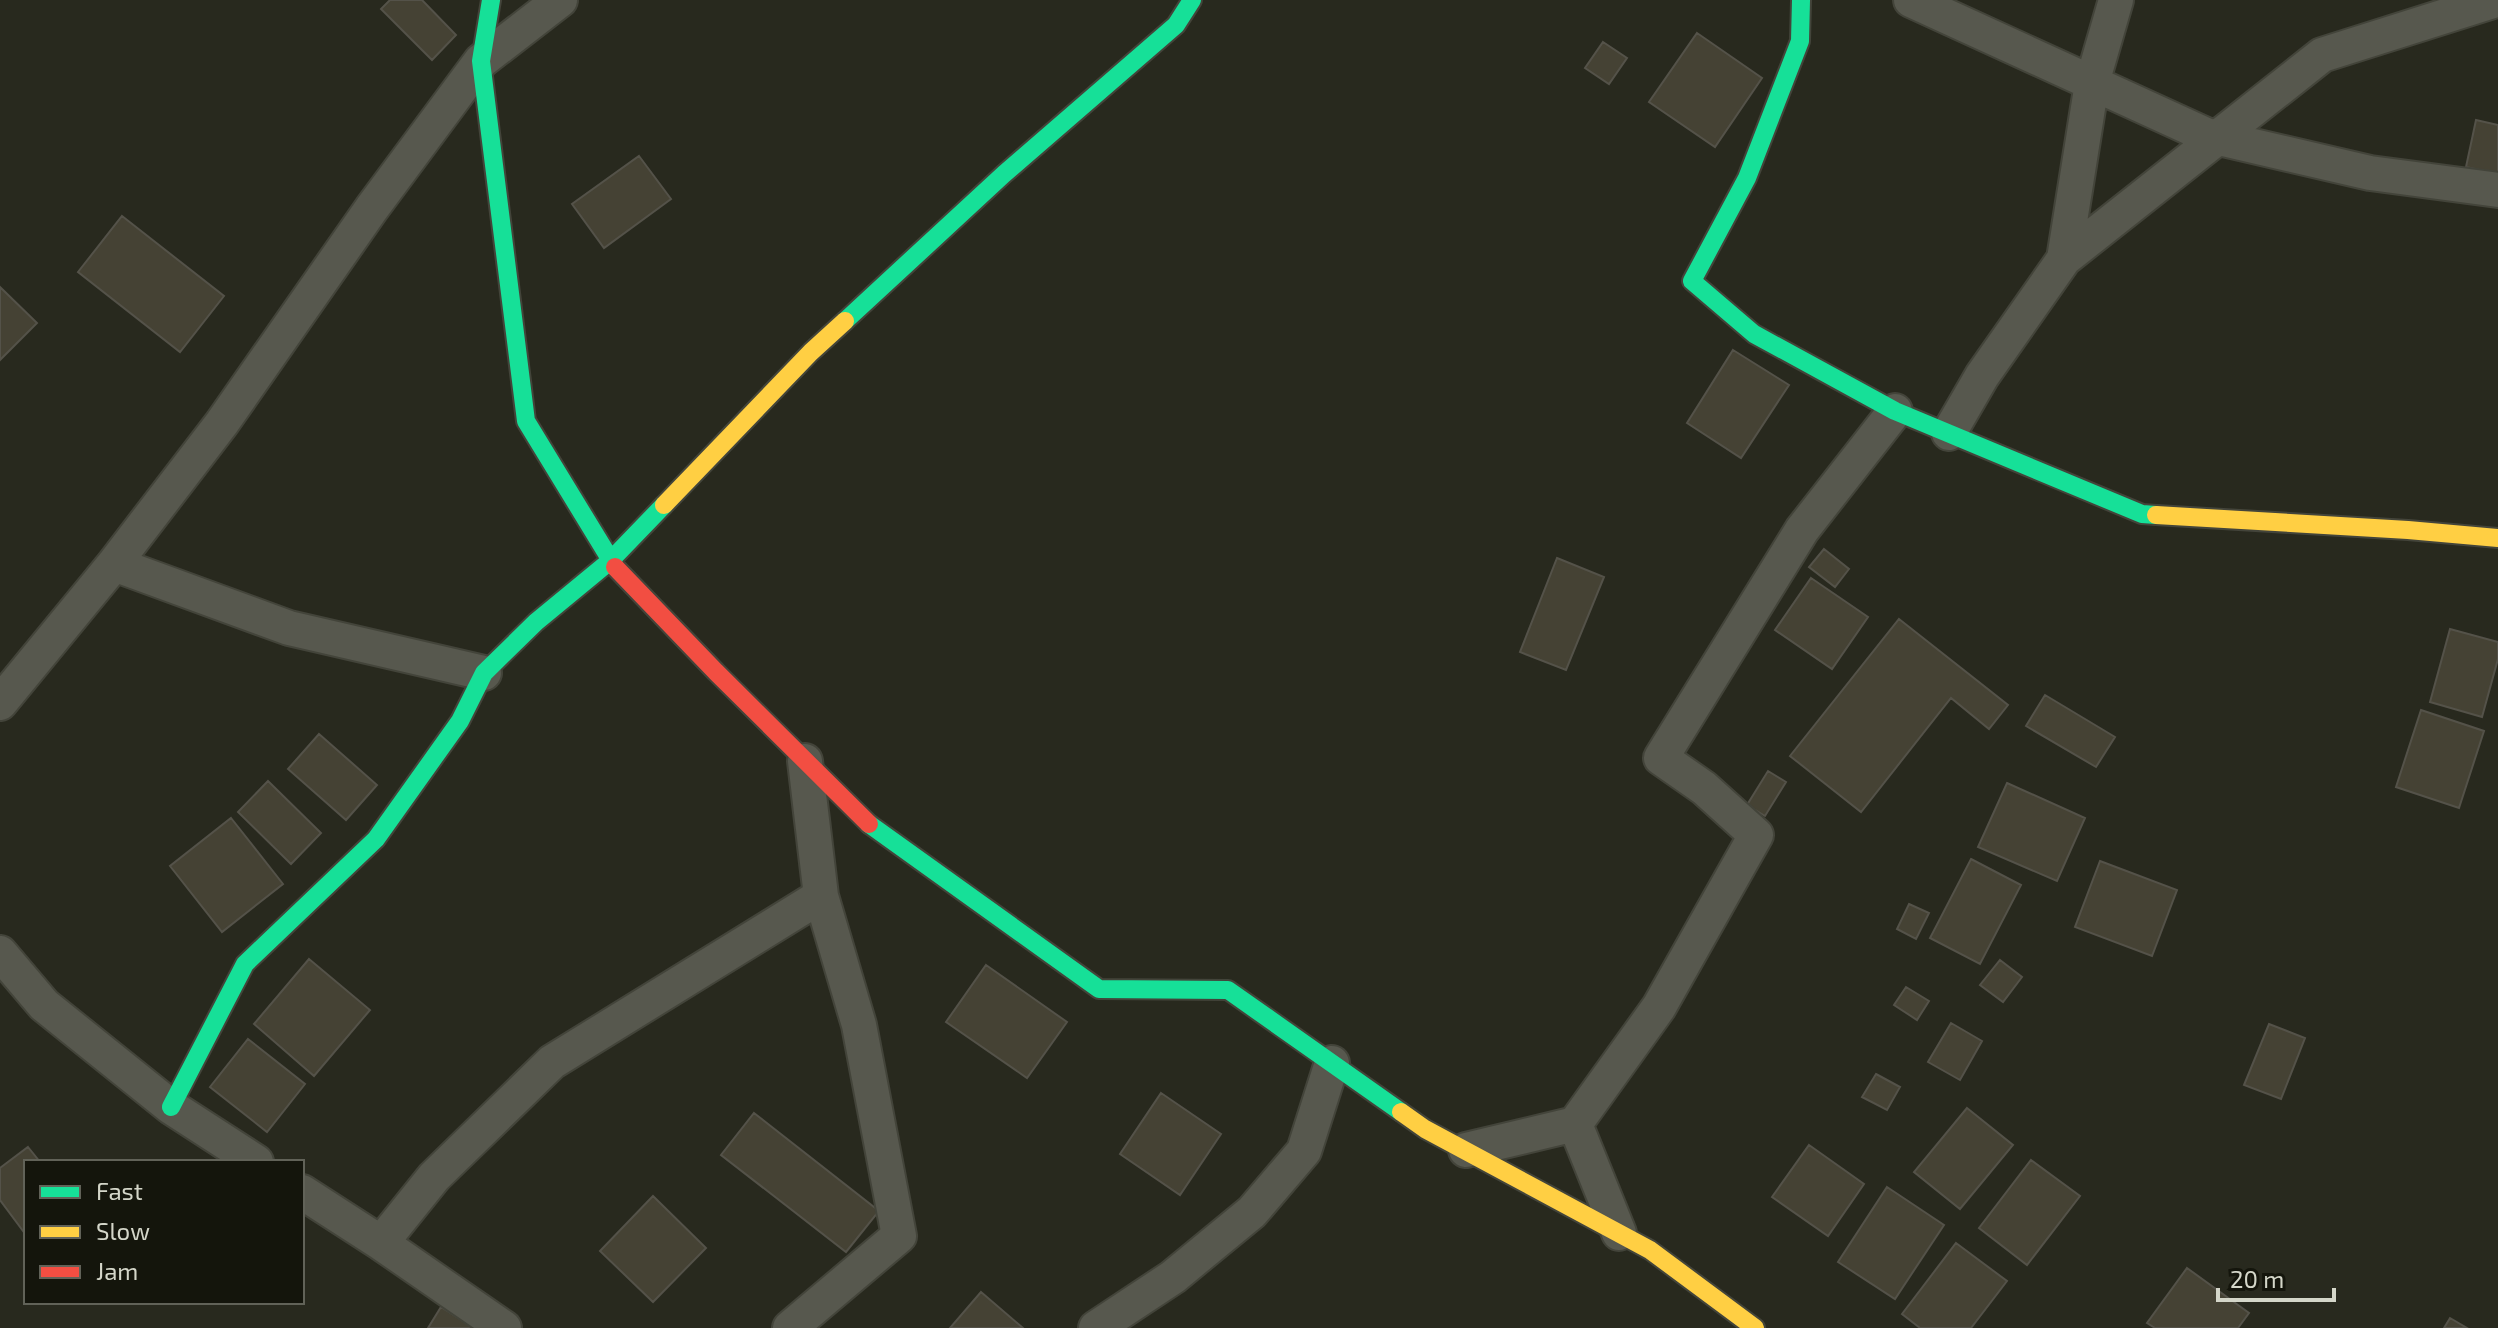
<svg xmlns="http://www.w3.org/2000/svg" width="2498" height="1328" viewBox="0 0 2498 1328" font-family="'Exo 2',sans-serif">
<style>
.building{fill:#454234;stroke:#545249;stroke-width:2}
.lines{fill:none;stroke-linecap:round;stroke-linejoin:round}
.street-casing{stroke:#43443a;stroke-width:38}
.fast-casing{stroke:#43443a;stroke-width:22}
.slow-casing{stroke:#43443a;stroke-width:22}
.jam-casing{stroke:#43443a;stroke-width:22}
.street{stroke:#57584e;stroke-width:34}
.fast{stroke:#16e098;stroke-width:18}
.slow{stroke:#ffcf43;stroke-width:18}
.jam{stroke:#f24e42;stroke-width:18}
</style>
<rect width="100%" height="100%" fill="#28291e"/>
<!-- building -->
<path class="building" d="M390,0H422L456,35L432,60L381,9Z
M1697,33L1762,78L1715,147L1649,102Z
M1603,42L1627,58L1609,84L1585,68Z
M2476,120L2498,125V174L2466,167Z
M639,156L671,199L604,248L572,204Z
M122,216L224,296L180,352L78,272Z
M0,287L37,323L0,360Z
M1733,350L1789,385L1741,458L1687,423Z
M1824,549L1849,569L1835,587L1809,567Z
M1557,558L1604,577L1566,670L1520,652Z
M1811,578L1868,617L1832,669L1775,630Z
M1899,619L2008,705L1989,729L1951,698L1861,812L1790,756Z
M2450,629L2498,642V659L2482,717L2430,702Z
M2045,695L2115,737L2096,767L2026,726Z
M2421,710L2484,731L2459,808L2396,787Z
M319,734L377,785L346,820L288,769Z
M1768,771L1786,782L1765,816L1747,805Z
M268,781L321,833L291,864L238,812Z
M2007,783L2085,818L2057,881L1978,847Z
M231,818L283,884L222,932L170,866Z
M1971,859L2021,885L1980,964L1930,938Z
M2100,861L2177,890L2152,956L2075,927Z
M1909,904L1929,913L1916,939L1897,929Z
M309,959L370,1010L314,1076L254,1024Z
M2000,960L2022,977L2003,1002L1980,985Z
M986,965L1067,1022L1027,1078L946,1022Z
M1906,987L1929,1001L1917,1020L1894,1005Z
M1951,1023L1982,1041L1960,1080L1928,1062Z
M2269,1024L2305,1038L2281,1099L2244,1085Z
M248,1039L305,1084L267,1132L210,1087Z
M1876,1074L1900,1087L1887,1110L1862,1097Z
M1161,1093L1221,1134L1180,1195L1120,1154Z
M1967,1108L2013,1145L1960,1209L1914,1172Z
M754,1113L879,1211L846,1252L721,1155Z
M1809,1145L1864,1184L1828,1236L1772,1197Z
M28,1147L40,1162H26V1235L0,1200V1168Z
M2031,1160L2080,1196L2027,1265L1979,1228Z
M1887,1187L1944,1225L1895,1299L1838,1262Z
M653,1196L706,1248L653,1302L600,1251Z
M1956,1243L2007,1281L1971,1328H1920L1902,1314Z
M2187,1268L2249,1313L2238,1328H2155L2147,1323Z
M981,1292L1023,1328H950Z
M441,1307L474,1328H428Z
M2450,1318L2467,1328H2444Z"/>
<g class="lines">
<!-- street casing -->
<g class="street-casing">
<path id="street" d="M1911,0L2206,135L2370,173L2498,190
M2064,259L2322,55L2496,0
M1949,433L1982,376L2064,259L2092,83L2116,0
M114,564L289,628L484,673
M0,703L114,564L222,423L372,208L481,61L560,0
M0,953L44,1005L171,1107L256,1162
M1575,1124L1619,1233
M1466,1150L1575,1124L1659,1007L1756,835L1704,788L1661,758L1802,530L1895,411
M302,1192L381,1243L504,1328
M381,1243L434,1177L552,1062L821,896L805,761
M790,1328L899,1236L859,1025L821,896
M1096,1328L1173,1277L1252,1212L1304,1151L1332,1063"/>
</g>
<!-- fast casing -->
<g class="fast-casing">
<path id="fast" d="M491,0L481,61L526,421L615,567
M1801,0L1800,41L1747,178L1692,281L1754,334L1895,411L2142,514L2156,515
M845,321L1004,174L1176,25L1192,0
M869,824L1099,989L1228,990L1401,1112
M171,1107L245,964L376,839L460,721L484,673L536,622L610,561L664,505"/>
</g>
<!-- slow casing -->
<g class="slow-casing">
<path id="slow" d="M664,505L811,352L845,321
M2156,515L2408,530L2498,538
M1401,1112L1425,1129L1650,1250L1755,1328"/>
</g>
<!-- jam casing -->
<g class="jam-casing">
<path id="jam" d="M615,567L716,672L869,824"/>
</g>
<!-- street -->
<use href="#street" class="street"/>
<!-- fast -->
<use href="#fast" class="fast"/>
<!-- slow -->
<use href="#slow" class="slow"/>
<!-- jam -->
<use href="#jam" class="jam"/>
</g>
<!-- legend -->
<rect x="24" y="1160" width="280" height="144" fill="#14150c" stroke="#616258" stroke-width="2"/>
<rect x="40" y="1186" width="40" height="12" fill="#16e098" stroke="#616258" stroke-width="2"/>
<text x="96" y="1200" font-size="24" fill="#d4d6c9">Fast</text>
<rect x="40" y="1226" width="40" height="12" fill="#ffcf43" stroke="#616258" stroke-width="2"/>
<text x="96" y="1240" font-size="24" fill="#d4d6c9">Slow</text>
<rect x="40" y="1266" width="40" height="12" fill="#f24e42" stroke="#616258" stroke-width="2"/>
<text x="96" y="1280" font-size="24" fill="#d4d6c9">Jam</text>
<!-- scale -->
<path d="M2218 1288v12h116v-12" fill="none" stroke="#d4d6c9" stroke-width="4"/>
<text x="2230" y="1288" font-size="24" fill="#d4d6c9" stroke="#14150c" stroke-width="6" paint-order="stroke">20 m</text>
</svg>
